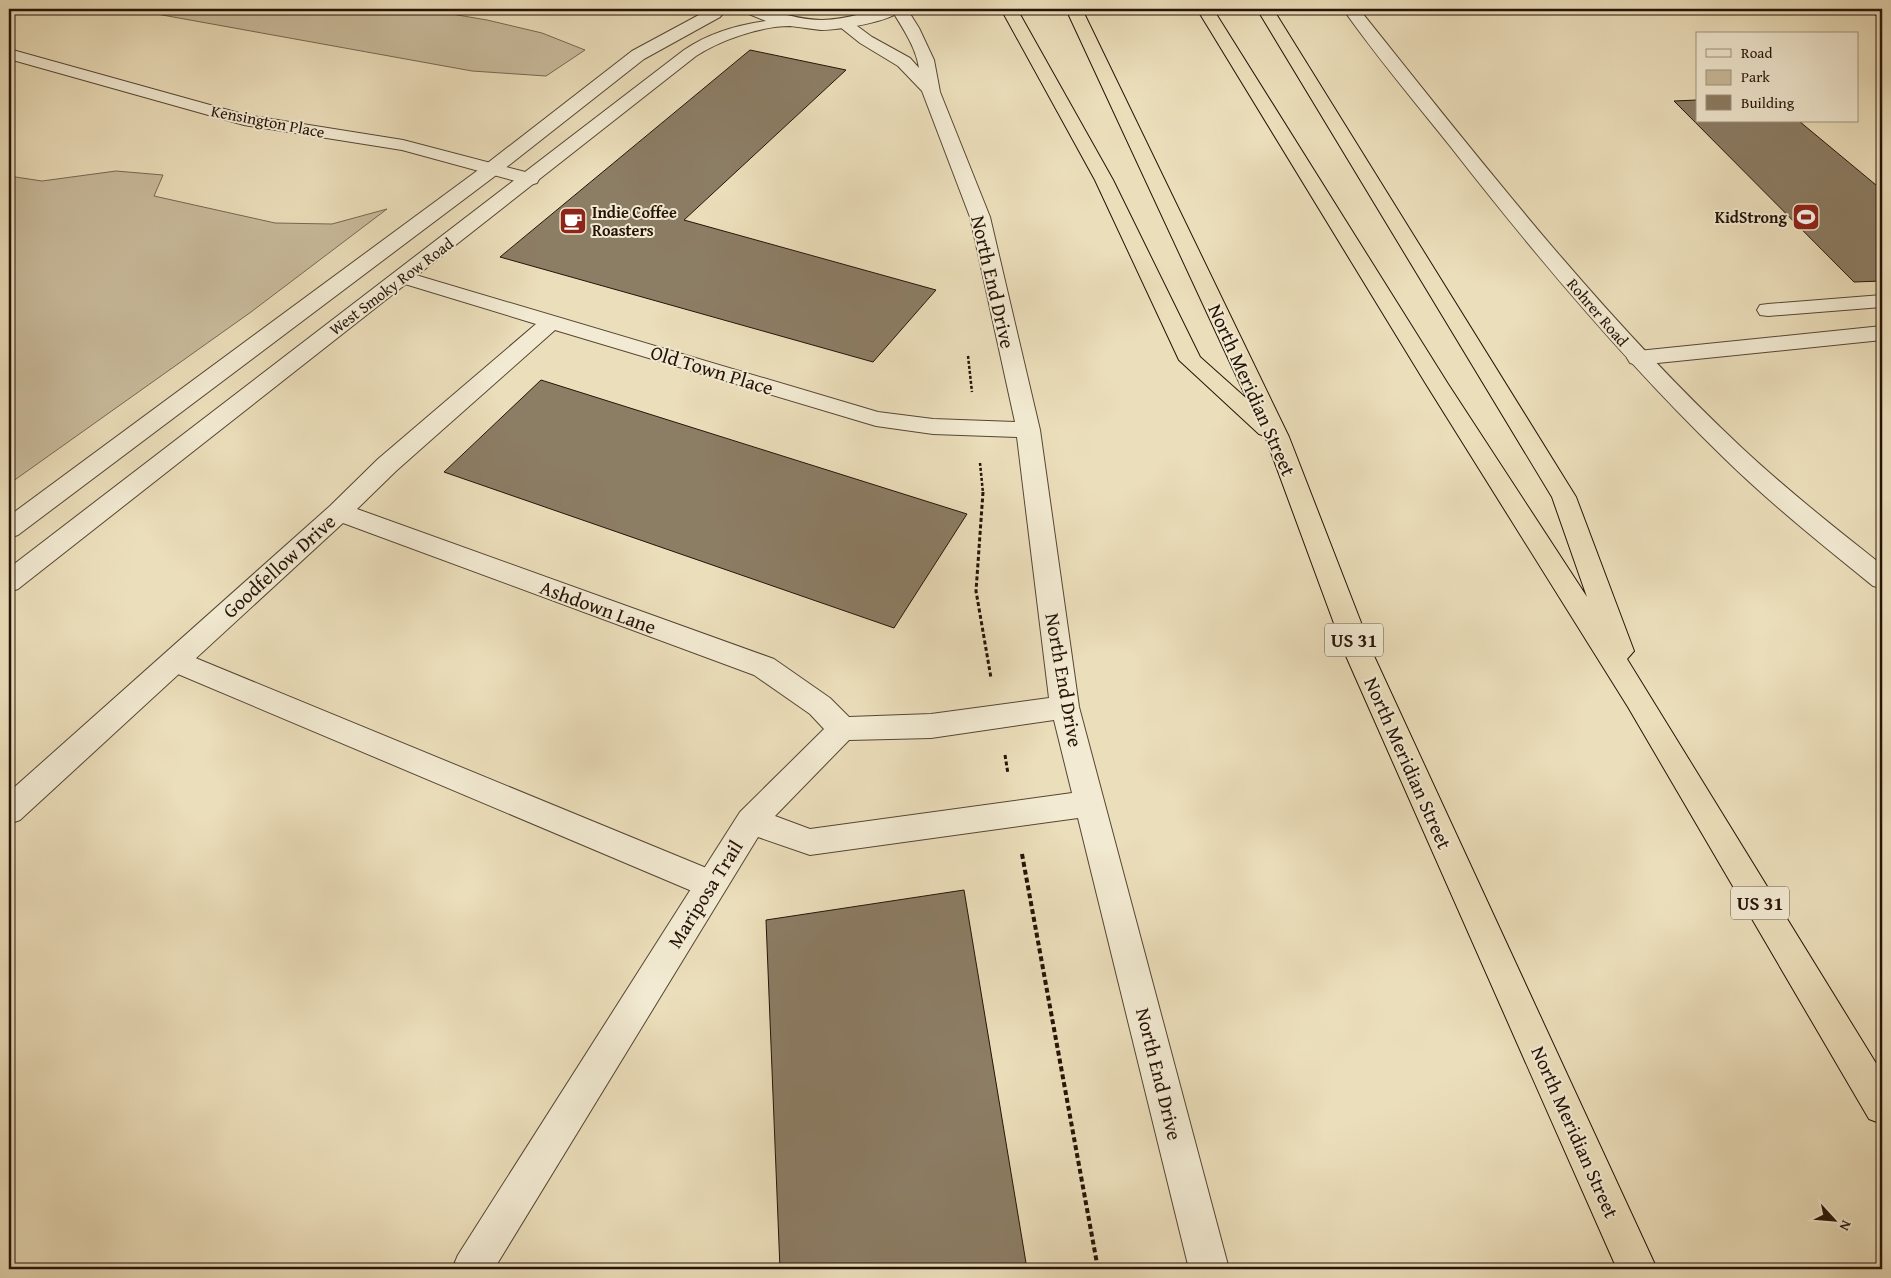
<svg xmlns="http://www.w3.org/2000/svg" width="1891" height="1278" viewBox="0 0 1891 1278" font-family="'Gentium Book Plus',serif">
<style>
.green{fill:#c9bb9c;stroke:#776752}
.building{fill:#8c7d65;stroke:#251308}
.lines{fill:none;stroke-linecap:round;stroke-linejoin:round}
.service-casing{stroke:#564634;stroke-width:2}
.minor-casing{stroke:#564634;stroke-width:2}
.tertiary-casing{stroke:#564634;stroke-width:2}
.motorway-casing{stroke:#251308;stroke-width:2}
.path-far2{stroke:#251308;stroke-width:2.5;stroke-dasharray:3 2;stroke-linecap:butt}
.path-far1{stroke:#251308;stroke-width:3;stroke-dasharray:4 2.5;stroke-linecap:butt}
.path{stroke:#251308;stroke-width:4;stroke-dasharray:5 3;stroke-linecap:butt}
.service{fill:#f2ead2;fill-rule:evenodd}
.minor{fill:#f2ead2;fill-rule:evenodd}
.tertiary{fill:#f2ead2;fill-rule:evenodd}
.motorway{fill:#ebdeba;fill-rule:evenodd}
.labels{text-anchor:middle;stroke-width:4;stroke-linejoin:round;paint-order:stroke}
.far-street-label{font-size:16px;fill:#251308;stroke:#f2ead2}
.far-poi-label{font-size:16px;font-weight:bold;fill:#251308;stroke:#f2ead2;text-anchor:start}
.shield{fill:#f2ead2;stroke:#625445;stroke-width:1}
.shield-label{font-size:19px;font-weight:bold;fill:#251308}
.street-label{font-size:20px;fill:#251308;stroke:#f2ead2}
</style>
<rect width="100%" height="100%" fill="#ebdeba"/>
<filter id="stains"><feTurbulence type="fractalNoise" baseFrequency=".004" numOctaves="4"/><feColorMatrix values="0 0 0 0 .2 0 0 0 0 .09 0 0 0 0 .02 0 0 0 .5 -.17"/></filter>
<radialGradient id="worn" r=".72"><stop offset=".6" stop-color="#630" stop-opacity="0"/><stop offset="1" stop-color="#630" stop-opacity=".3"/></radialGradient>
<!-- green -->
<path class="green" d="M129,9H422L487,20L542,33L585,50L546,76L472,71Z
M116,171L163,175L154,196L275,223L332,224L387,209L251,312L9,484V176L42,181Z"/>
<!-- building -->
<path class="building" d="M1867,9H1882V20Z
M750,50L846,70L684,220L936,290L873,362L500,257Z
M1697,100V121H1799L1882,190V281L1854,282L1674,101Z
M541,380L967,514L894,628L444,472Z
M964,890L1027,1269H780L766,920Z"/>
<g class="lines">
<!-- service casing -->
<g class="service-casing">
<path id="service" d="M1882,295V307L1768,316L1760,315L1757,310L1760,305L1768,304Z
M1882,326V340L1638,365L1630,363L1627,358L1630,353L1638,351Z
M176,650L721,874L726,884L721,894L710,898L699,894L166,669L162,661L166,653Z"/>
</g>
<!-- minor casing -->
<g class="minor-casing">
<path id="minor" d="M891,9H907L919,28L934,60L940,92L990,217L1040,430L1079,707L1229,1269H1189L1078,818L810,855L758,837L494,1269H452L458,1255L740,812L824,729L810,714L754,675L343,523L20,820L9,824V792L330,506L378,459L536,324L395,281L392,277L395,273L402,271L409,273L878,412L933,419L1015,422L970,217L922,91L898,66L860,43L835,23L837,20H849L872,37L910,58L919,68C916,47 902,27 891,9ZM555,330L876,426L933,434L1017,437L1049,698L931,714L849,717L830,698L774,659L357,509L396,471ZM1054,720L1072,793L810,829L775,816L849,740L931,738Z
M1343,9H1359C1480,160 1599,314 1741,447C1786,489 1834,527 1882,565V588L1873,586C1821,544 1770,503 1723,457C1624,361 1535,255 1450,146C1414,101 1376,56 1343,9Z
M9,49L246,115L403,140L537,175L539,179L537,183L530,185L402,150L244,125L9,59Z"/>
</g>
<!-- tertiary casing -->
<g class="tertiary-casing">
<path id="tertiary" d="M710,9H727L720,17L644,59L499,173L18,535L9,538V516L485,165L632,51Z
M742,9C769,7 794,20 822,20C850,20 875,7 902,9C893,22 837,30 821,30C811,29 800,27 790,26C761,26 720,40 696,56L18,589L9,592V568L684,50C709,33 737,25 766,21L744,12Z"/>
</g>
<!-- motorway casing -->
<g class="motorway-casing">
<path id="motorway" d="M1001,9H1017L1113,180L1200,357L1247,399L1066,9H1082L1289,437L1374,656L1657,1269H1617L1346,656L1265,436L1259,434L1179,360L1095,180Z
M1197,9H1213L1448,384L1587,597L1552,497L1257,9H1273L1576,497L1634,651L1627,659L1882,1073V1124L1869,1119L1628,707L1426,384Z"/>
</g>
<!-- path-far2 -->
<path class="path-far2" d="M968,356L972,392
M980,463L983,493"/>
<!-- path-far1 -->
<path class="path-far1" d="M983,492L976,591L991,678
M1005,755L1008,774"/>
<!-- path -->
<path class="path" d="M1022,854L1098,1269"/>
<!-- service -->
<use href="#service" class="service"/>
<!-- minor -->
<use href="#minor" class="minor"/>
<!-- tertiary -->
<use href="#tertiary" class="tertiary"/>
<!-- motorway -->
<use href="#motorway" class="motorway"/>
</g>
<!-- icons -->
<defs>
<g id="stadium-square" transform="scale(1.4375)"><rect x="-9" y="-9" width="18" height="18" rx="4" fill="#8f2418" stroke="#f2ead2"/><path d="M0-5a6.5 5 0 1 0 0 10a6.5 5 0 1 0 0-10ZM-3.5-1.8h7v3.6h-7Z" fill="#fff"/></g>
<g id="cafe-square" transform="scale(1.4375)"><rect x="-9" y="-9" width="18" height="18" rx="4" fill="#8f2418" stroke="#f2ead2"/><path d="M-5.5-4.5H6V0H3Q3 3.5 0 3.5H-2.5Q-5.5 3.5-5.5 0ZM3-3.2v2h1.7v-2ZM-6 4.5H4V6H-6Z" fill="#fff"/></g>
</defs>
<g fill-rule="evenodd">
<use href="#stadium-square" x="1806" y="217"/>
<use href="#cafe-square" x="573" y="221"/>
</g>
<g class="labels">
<!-- far-street labels -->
<g class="far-street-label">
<text transform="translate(268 121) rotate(11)" y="6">Kensington Place</text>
<text transform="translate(391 286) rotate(-37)" y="6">West Smoky Row Road</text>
<text transform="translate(1598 312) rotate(49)" y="6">Rohrer Road</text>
</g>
<!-- far-poi labels -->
<g class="far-poi-label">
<text x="592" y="218">Indie Coffee<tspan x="592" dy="18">Roasters</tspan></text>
<text x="1787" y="223" text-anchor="end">KidStrong</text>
</g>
<!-- shield labels -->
<g class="shield">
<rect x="1325" y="623.5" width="58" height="33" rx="4"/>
<rect x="1731" y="886.5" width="58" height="33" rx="4"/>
</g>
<g class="shield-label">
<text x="1354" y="647">US 31</text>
<text x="1760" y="910">US 31</text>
</g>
<!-- street labels -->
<g class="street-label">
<text transform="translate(993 282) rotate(77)" y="7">North End Drive</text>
<text transform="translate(712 370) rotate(17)" y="7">Old Town Place</text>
<text transform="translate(1252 390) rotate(66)" y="7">North Meridian Street</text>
<text transform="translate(279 566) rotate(-42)" y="7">Goodfellow Drive</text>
<text transform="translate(598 607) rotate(20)" y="7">Ashdown Lane</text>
<text transform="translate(1064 680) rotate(80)" y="7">North End Drive</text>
<text transform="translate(1408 763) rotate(66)" y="7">North Meridian Street</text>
<text transform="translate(705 894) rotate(-58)" y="7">Mariposa Trail</text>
<text transform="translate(1159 1074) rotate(76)" y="7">North End Drive</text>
<text transform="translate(1575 1132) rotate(66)" y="7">North Meridian Street</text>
</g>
</g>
<!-- margin -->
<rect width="1891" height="1278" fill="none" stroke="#ebdeba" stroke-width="30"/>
<rect x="10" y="10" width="1871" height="1258" fill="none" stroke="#251308" stroke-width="2.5"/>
<rect x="15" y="15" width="1861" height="1248" fill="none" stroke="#251308"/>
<!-- legend -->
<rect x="1696" y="32" width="162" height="90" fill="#f2ead2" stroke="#a09481"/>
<rect x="1706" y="49" width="25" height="8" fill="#f2ead2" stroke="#a09481"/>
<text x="1741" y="58" font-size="15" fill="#251308">Road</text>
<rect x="1706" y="70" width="25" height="15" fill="#c9bb9c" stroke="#a09481"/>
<text x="1741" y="82" font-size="15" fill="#251308">Park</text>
<rect x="1706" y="95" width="25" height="15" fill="#8c7d65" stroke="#a09481"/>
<text x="1741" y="108" font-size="15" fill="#251308">Building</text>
<!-- north arrow -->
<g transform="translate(1834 1220) rotate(116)" stroke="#f2ead2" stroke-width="4" paint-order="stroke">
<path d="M0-4L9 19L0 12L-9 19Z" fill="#251308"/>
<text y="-8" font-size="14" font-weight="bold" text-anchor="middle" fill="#251308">N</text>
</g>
<rect width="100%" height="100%" filter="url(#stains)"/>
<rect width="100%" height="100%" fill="url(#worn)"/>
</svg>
